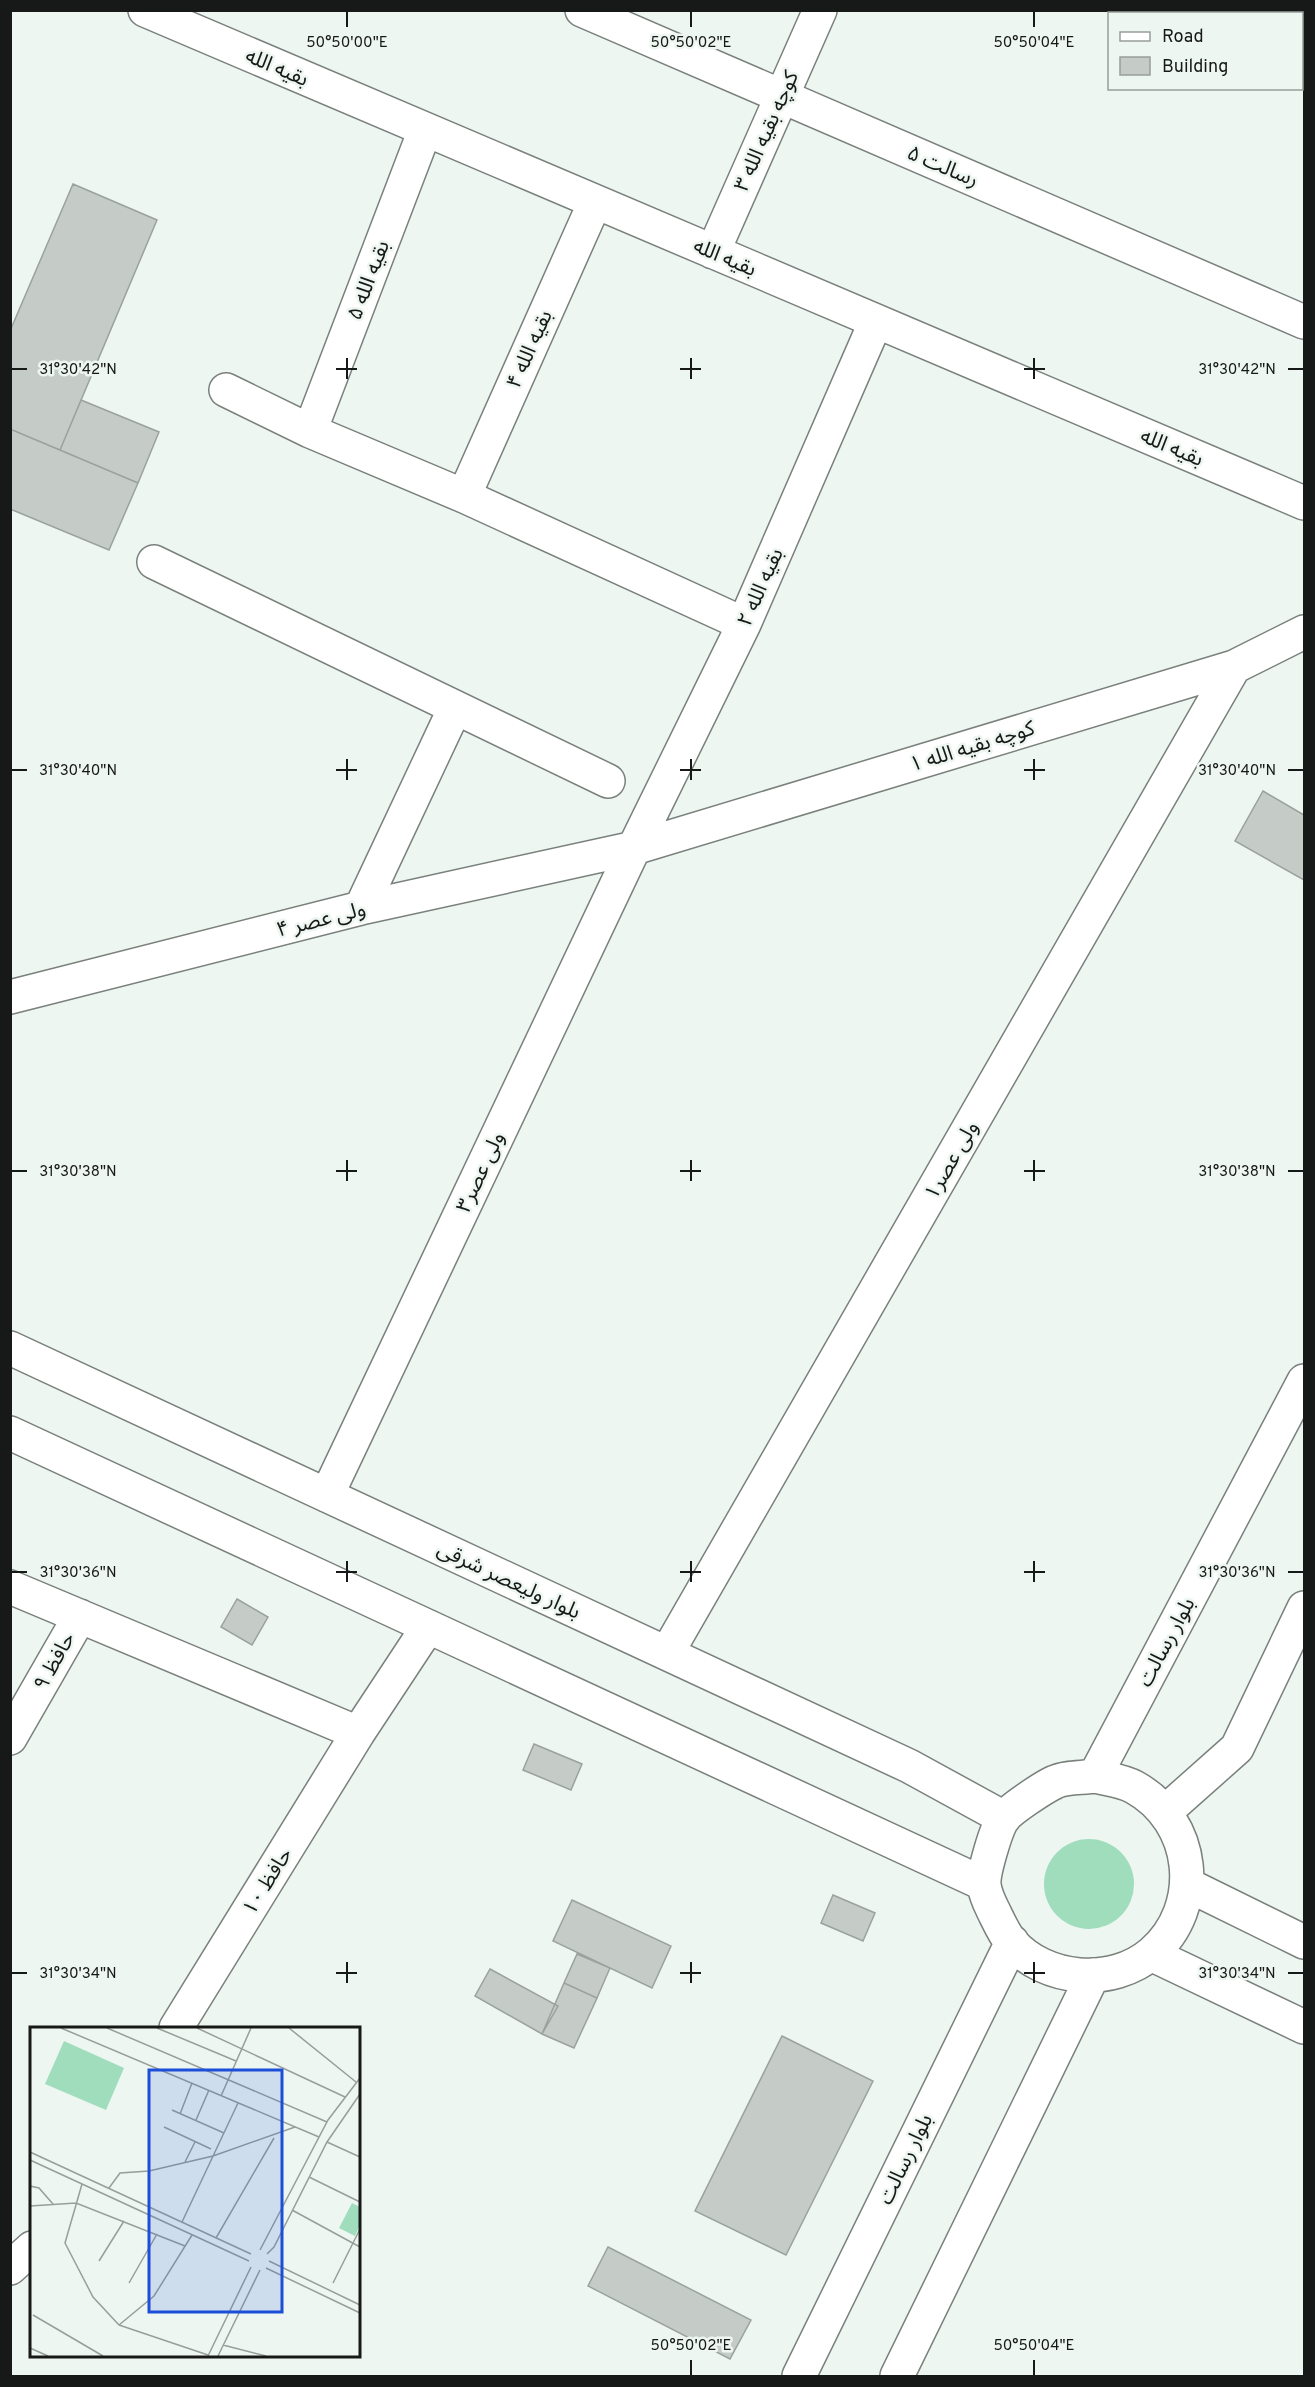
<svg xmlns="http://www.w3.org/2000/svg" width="1315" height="2387" viewBox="0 0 1315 2387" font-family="Overpass,'Noto Sans Arabic',sans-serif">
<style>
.green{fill:#9fddbd}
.building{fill:#c5ccc8;stroke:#9ba29e;stroke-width:1.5}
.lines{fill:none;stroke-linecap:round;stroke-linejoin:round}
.minor-casing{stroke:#7a817d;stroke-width:36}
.major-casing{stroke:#7a817d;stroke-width:36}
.minor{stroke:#fff;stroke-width:33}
.major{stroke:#fff;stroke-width:33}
.ticks{fill:none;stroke:#161917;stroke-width:2}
.labels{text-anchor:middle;stroke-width:5;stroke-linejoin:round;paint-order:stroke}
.street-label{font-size:21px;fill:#161917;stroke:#eef6f1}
.inset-road{fill:none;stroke:#989e9a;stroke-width:1.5}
.view{fill:#1d4ed8;fill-opacity:0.15;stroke:#1d4ed8;stroke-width:3}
.inset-edge{fill:none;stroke:#161917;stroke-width:3}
.ticks-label{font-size:15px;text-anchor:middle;fill:#161917;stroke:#eef6f1;stroke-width:5;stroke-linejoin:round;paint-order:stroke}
</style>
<rect width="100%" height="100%" fill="#eef6f1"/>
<!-- green -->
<path class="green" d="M1044 1884a45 45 0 1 1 90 0a45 45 0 1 1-90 0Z"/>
<!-- building -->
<path class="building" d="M73,184L157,220L60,450L10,429V331Z
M81,400L159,432L138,483L60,450Z
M10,429L138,483L109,550L10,509Z
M1263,791L1304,815V880L1235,841Z
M237,1599L268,1617L252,1645L221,1627Z
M534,1744L582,1764L571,1790L523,1770Z
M833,1895L875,1913L863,1941L821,1923Z
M572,1900L671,1946L652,1988L553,1941Z
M577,1954L610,1968L597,1998L564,1983Z
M490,1969L558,2006L542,2034L475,1996Z
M564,1983L597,1998L574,2048L542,2034Z
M782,2036L873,2081L786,2255L695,2211Z
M608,2247L751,2320L730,2359L588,2286Z"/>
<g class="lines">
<!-- minor casing -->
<g class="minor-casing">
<path id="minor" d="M145,10L1304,503
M582,10L1304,322
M713,252L820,10
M226,390L310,431L464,496L744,624
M310,431L425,130
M464,496L595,202
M154,562L608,781
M361,908L455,708
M10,997L361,908L634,848L1234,667L1304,632
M327,1495L634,848L744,624L876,321
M10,1587L358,1733
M667,1653L1234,667
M10,1738L80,1616
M176,2028L358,1733L428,1627
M10,2268L32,2248"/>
</g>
<!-- major casing -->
<g class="major-casing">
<path id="major" d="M10,1348L909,1766L1004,1818
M10,1433L984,1884
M1095,1776C1107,1779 1124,1781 1134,1787C1196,1821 1205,1907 1152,1953C1112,1987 1045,1981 1011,1942C1004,1934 998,1920 993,1910C990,1904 985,1892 984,1885C983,1873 996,1829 1003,1819C1009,1810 1044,1787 1055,1782C1065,1777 1083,1778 1095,1776Z
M1095,1776L1304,1381
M1165,1812L1237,1748L1304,1608
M1188,1885L1304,1942
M1151,1954L1304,2027
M799,2376L1012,1942
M897,2376L1093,1975"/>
</g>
<!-- minor -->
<use href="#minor" class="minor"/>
<!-- major -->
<use href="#major" class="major"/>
</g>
<!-- ticks -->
<path class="ticks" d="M347,12V27M691,12V27M1034,12V27M347,358V379M691,358V379M1034,358V379M12,369H27M336,369H357M680,369H701M1024,369H1045M1288,369H1303M347,759V780M691,759V780M1034,759V780M12,770H27M336,770H357M680,770H701M1024,770H1045M1288,770H1303M347,1160V1181M691,1160V1181M1034,1160V1181M12,1171H27M336,1171H357M680,1171H701M1024,1171H1045M1288,1171H1303M347,1561V1582M691,1561V1582M1034,1561V1582M12,1572H27M336,1572H357M680,1572H701M1024,1572H1045M1288,1572H1303M347,1962V1983M691,1962V1983M1034,1962V1983M12,1973H27M336,1973H357M680,1973H701M1024,1973H1045M1288,1973H1303M691,2360V2375M1034,2360V2375"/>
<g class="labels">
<!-- street labels -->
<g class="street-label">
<text transform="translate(277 67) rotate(23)" y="7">بقیه الله</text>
<text transform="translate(766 131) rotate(-66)" y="7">کوچه بقیه الله ۳</text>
<text transform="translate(943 166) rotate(23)" y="7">رسالت ۵</text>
<text transform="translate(725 257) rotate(23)" y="7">بقیه الله</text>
<text transform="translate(368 280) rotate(-69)" y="7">بقیه الله ۵</text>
<text transform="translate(529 349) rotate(-66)" y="7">بقیه الله ۴</text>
<text transform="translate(1172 447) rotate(23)" y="7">بقیه الله</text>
<text transform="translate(760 587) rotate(-66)" y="7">بقیه الله ۲</text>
<text transform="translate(972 746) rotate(-17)" y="7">کوچه بقیه الله ۱</text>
<text transform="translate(321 919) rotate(-14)" y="7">ولی عصر ۴</text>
<text transform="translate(951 1160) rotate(-60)" y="7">ولی عصر۱</text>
<text transform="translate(480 1172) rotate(-65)" y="7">ولی عصر۳</text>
<text transform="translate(509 1580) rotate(25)" y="7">بلوار ولیعصر شرقی</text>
<text transform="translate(1166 1642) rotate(-62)" y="7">بلوار رسالت</text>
<text transform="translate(54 1661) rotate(-61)" y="7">حافظ ۹</text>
<text transform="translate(267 1881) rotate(-58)" y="7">حافظ ۱۰</text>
<text transform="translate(905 2159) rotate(-64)" y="7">بلوار رسالت</text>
</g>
</g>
<!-- overview -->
<g transform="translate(30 2027)">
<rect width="330" height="330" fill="#eef6f1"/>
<path d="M34,14L94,41L76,83L15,57ZM322,176L330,180V198L325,209L309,201Z" fill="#9fddbd"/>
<path class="inset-road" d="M31,1L289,110M77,1L297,95M127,1L206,34M167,1L315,70M259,1L326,55M191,69L221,1M142,83L194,106M150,87L162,56M166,93L179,63M134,100L181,122M297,115L330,130M0,125L221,227M0,133L219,234M155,135L165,115M279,150L330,175M52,157L35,216L63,270L89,298M0,159L9,161L23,177M79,161L90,146L119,144L183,129L265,100M0,179L46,176L155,219M262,183L330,220M152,195L208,76M186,211L244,111M230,223L298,93L330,51M237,227L244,220L297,115L330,67M69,234L94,194M239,234L330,278M236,241L330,286M99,256L127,207M303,256L330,202M0,272V296M3,288L73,329M89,298L124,269L162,208M89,298L178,328M193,318L236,329M0,321L18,329M178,329L221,240M188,329L230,243"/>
<path class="view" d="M119,43H252V285H119Z"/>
<rect width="330" height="330" class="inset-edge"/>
</g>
<g class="ticks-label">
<text x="347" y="47">50°50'00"E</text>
<text x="691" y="47">50°50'02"E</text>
<text x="1034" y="47">50°50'04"E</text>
<text x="78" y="374">31°30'42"N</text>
<text x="1237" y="374">31°30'42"N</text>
<text x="78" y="775">31°30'40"N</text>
<text x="1237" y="775">31°30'40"N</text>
<text x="78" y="1176">31°30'38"N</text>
<text x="1237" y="1176">31°30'38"N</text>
<text x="78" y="1577">31°30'36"N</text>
<text x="1237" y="1577">31°30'36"N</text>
<text x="78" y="1978">31°30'34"N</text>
<text x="1237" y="1978">31°30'34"N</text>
<text x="691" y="2350">50°50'02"E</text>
<text x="1034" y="2350">50°50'04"E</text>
</g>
<!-- border -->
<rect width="1315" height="2387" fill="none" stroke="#161917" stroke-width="24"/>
<!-- legend -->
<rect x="1108" y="12" width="195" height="78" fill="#eef6f1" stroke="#989e9a" stroke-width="1.5"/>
<rect x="1120" y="32" width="30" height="9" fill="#ffffff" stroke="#989e9a" stroke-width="1.5"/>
<text x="1162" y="42" font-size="18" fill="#161917">Road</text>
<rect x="1120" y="57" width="30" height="18" fill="#c5ccc8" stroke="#989e9a" stroke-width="1.5"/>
<text x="1162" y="72" font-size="18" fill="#161917">Building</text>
</svg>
